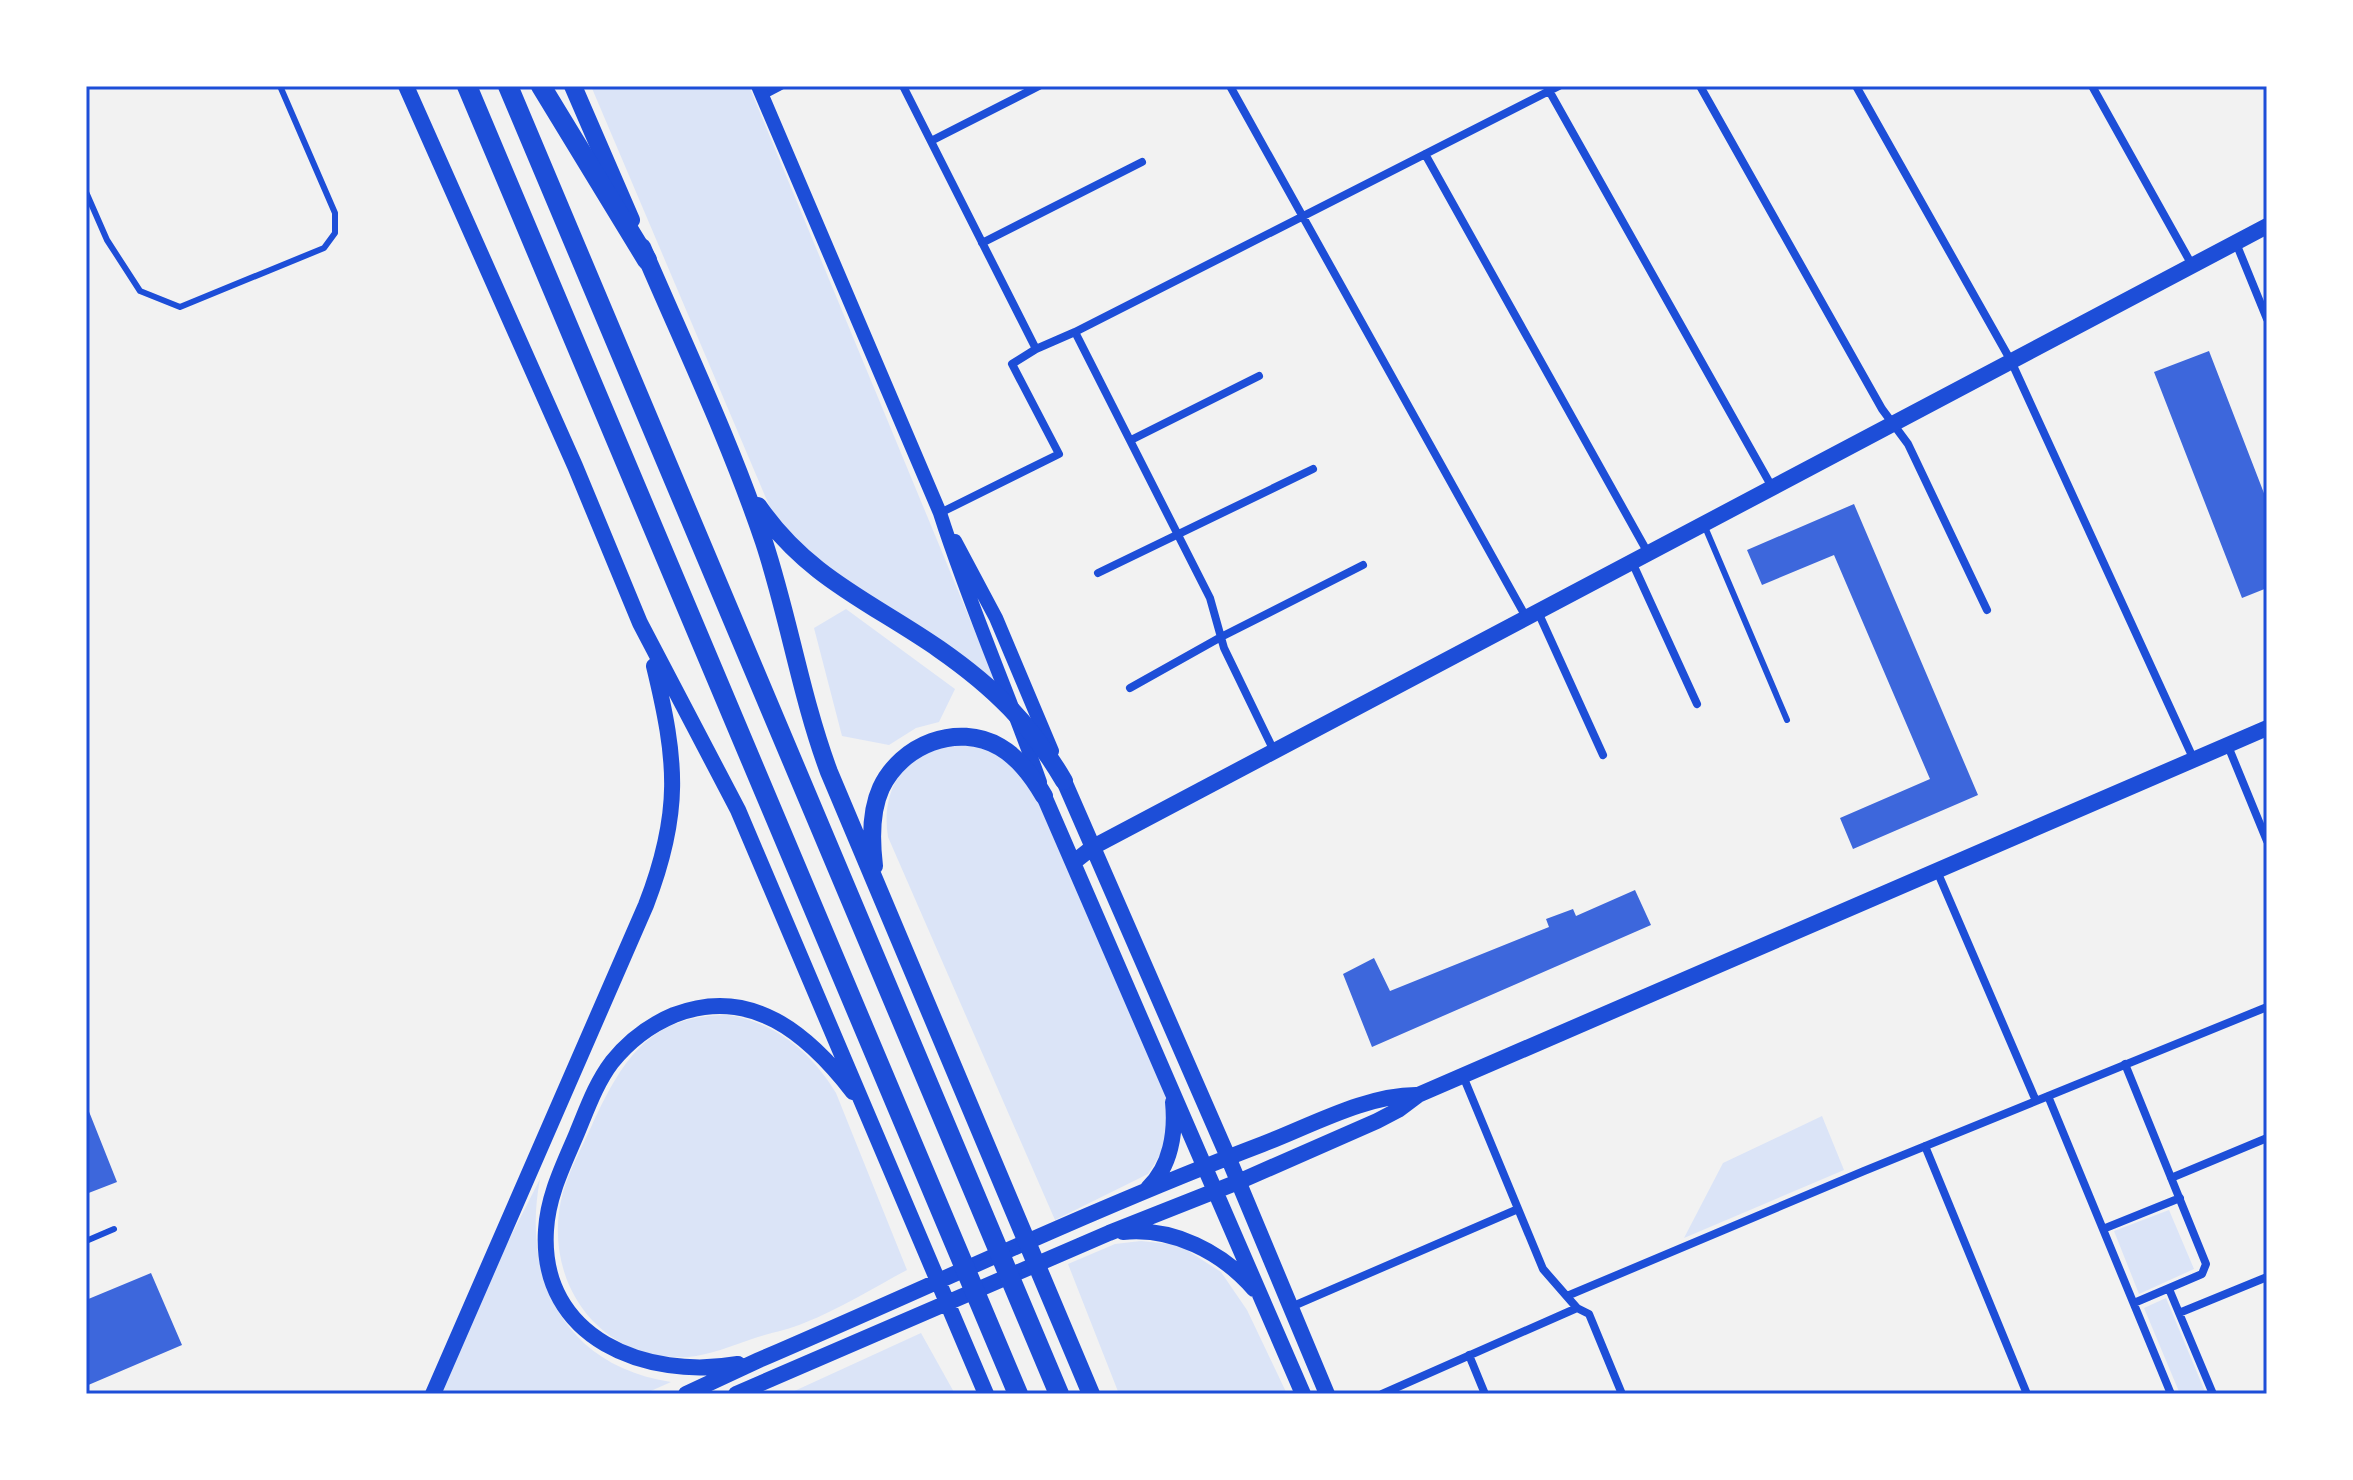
<svg xmlns="http://www.w3.org/2000/svg" width="2353" height="1480" viewBox="0 0 2353 1480" font-family="'Alegreya Sans',sans-serif">
<style>
.green{fill:#dbe4f7}
.building{fill:#3d67dc}
.lines{fill:none;stroke-linecap:round;stroke-linejoin:round}
.service{stroke:#1d4ed8;stroke-width:6}
.minor{stroke:#1d4ed8;stroke-width:8}
.tertiary{stroke:#1d4ed8;stroke-width:14}
.secondary{stroke:#1d4ed8;stroke-width:16}
.primary{stroke:#1d4ed8;stroke-width:18}
.motorway{stroke:#1d4ed8;stroke-width:20}
.neatline{fill:none;stroke:#1d4ed8;stroke-width:3}
</style>
<rect width="100%" height="100%" fill="#f2f2f2"/>
<!-- green -->
<path class="green" d="M591,86H749L995,680L812,556L774,517Z
M846,609L955,689L939,722L916,728L889,745L842,736L814,628Z
M969,742L1007,756L1033,786L1165,1093L1168,1124L1163,1150L1148,1174L1055,1220L888,837C882,801 895,765 930,751C942,746 956,745 969,742Z
M728,1015C775,1022 812,1053 836,1093L907,1270C873,1288 840,1309 804,1323C788,1330 769,1333 752,1339C731,1346 710,1355 688,1357C596,1362 540,1277 563,1192C570,1169 582,1147 592,1125C622,1061 648,1015 728,1015Z
M1822,1116L1844,1170L1684,1238L1723,1163Z
M540,1179C521,1279 565,1366 671,1382L644,1394H441L484,1289Z
M2169,1210L2194,1269L2139,1294L2114,1231Z
M1141,1241L1179,1245L1221,1272L1247,1310L1287,1394H1119L1068,1264L1115,1244Z
M2166,1298L2206,1394H2180L2144,1308Z
M921,1333L955,1394H788L790,1393Z"/>
<!-- building -->
<path class="building" d="M2209,351L2267,501V588L2242,598L2154,372Z
M1854,504L1978,795L1853,849L1840,818L1930,779L1834,555L1762,585L1747,550Z
M1635,890L1651,925L1372,1047L1343,974L1374,958L1390,991L1549,927L1546,919L1573,909L1576,916Z
M86,1104L117,1182L86,1194Z
M151,1273L182,1345L86,1386V1300Z"/>
<g class="lines">
<!-- service -->
<path class="service" d="M86,192L107,240L140,291L180,307L324,248L335,233V213L280,86
M1705,527L1787,720
M86,1241L114,1229"/>
<!-- minor -->
<path class="minor" d="M903,86L1036,349
M1230,86L1526,617
M1700,86L1882,409L1908,444L1987,610
M1856,86L2011,361L2194,760
M2092,86L2192,265
M1547,87L1772,487
M762,96L781,86
M931,141L1039,86
M1425,154L1648,553
M982,243L1142,162
M2236,243L2267,319
M1075,332L1210,598L1224,648L1274,751
M1131,440L1259,376
M940,513L1059,454L1012,364L1036,349L1075,332L1559,86
M1632,562L1697,704
M1098,573L1313,469
M1538,612L1603,755
M1130,688L1221,637L1363,565
M2228,746L2267,841
M1937,871L2036,1101
M2125,1064L2206,1264L2202,1274L2134,1303
M1463,1076L1543,1269L1577,1308L1589,1314L1622,1394
M2048,1096L2171,1394
M1925,1146L2027,1394
M2171,1178L2267,1138
M2103,1229L2180,1198
M2169,1289L2213,1394
M1567,1296L1864,1171L2267,1007
M1291,1307L1518,1209
M2179,1313L2267,1277
M1469,1355L1485,1394
M1382,1394L1577,1308"/>
<!-- tertiary -->
<path class="tertiary" d="M758,86L940,513C969,604 1008,692 1040,782
M955,541L996,618L1052,751"/>
<!-- secondary -->
<path class="secondary" d="M406,86L575,466L640,623L738,810L986,1394
M1064,781L1228,1157L1327,1394
M1044,796L1303,1394
M1074,862L1093,847L2267,226
M1148,1188C1171,1166 1176,1132 1173,1102
M1123,1232C1173,1227 1222,1252 1254,1289
M738,1364C647,1380 539,1339 546,1230C548,1195 564,1164 577,1133C587,1109 596,1083 612,1062C628,1042 650,1025 674,1015C751,985 808,1034 853,1092
M433,1394L646,905C682,812 677,761 654,666
M686,1394L759,1360C927,1288 1092,1209 1263,1144C1310,1126 1368,1094 1418,1095
M736,1394L1109,1233L1238,1182L1377,1121L1398,1110L1418,1095L2267,728"/>
<!-- primary -->
<path class="primary" d="M573,86L631,220
M642,247C684,345 730,441 764,542C789,618 801,697 829,772L1091,1394
M758,506C808,578 871,602 939,649C995,688 1030,723 1064,781
M874,866C871,841 870,812 881,788C901,745 957,722 1000,747C1019,758 1033,777 1044,796"/>
<!-- motorway -->
<path class="motorway" d="M467,86L1018,1394
M508,86L1059,1394
M541,86L647,260"/>
</g>
<!-- border -->
<rect width="2353" height="1480" fill="none" stroke="#ffffff" stroke-width="176"/>
<rect x="88" y="88" width="2177" height="1304" class="neatline"/>
</svg>
